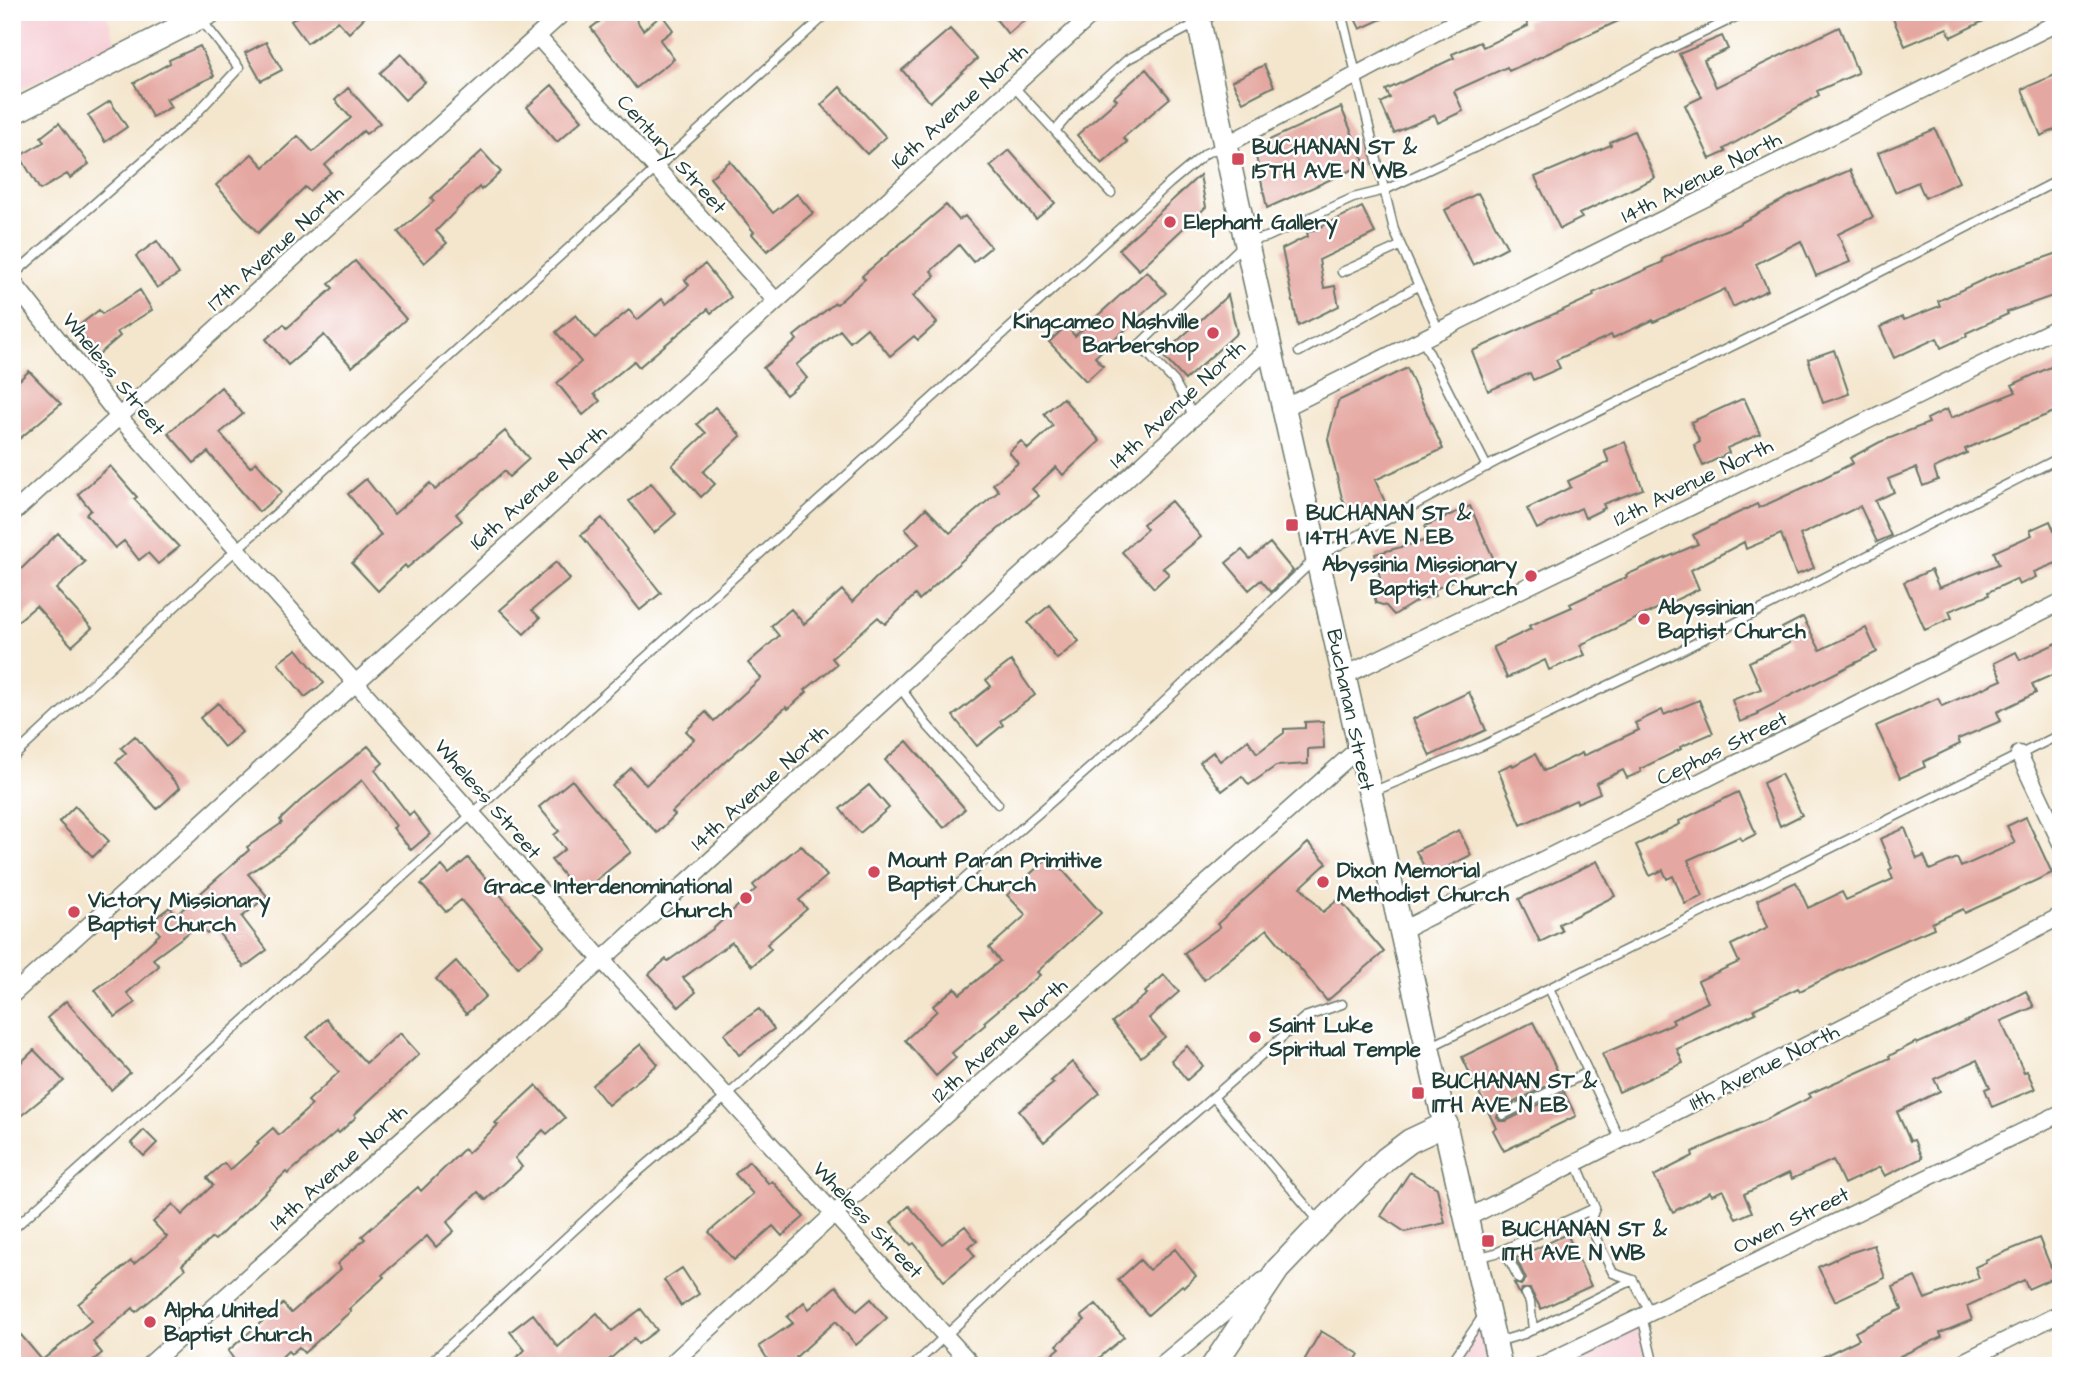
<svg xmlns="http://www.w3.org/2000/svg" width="2073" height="1378" viewBox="0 0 2073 1378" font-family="'Architects Daughter',sans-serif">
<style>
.built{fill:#f6cfd6}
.building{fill:#e5a7a1}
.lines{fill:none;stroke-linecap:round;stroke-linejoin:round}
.lane-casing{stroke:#6a786a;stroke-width:11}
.street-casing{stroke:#6a786a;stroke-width:19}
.secondary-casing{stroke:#6a786a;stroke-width:26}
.lane{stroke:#fff;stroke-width:8}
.street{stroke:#fff;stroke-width:16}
.secondary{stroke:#fff;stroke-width:23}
.poi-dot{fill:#d1495b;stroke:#fff;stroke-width:2.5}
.labels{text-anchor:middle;stroke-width:5;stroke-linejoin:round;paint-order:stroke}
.street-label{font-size:21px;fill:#1f3d34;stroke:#fff}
.poi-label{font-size:21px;font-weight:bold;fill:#1f3d34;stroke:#fff;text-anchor:start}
</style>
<rect width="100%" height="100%" fill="#fff"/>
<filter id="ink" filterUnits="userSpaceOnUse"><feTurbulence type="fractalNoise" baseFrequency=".0143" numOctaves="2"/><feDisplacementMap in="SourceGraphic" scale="14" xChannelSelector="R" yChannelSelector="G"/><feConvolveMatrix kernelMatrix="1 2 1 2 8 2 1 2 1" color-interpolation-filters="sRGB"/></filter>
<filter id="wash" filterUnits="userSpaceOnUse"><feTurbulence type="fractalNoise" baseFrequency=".00686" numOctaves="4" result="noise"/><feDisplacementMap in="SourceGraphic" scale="28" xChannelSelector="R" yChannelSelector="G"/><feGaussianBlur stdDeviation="1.57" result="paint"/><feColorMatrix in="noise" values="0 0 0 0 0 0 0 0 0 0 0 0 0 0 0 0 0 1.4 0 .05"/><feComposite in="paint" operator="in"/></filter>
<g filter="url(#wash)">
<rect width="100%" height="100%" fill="#f4e6cd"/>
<!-- built -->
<path class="built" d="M12,12H106L116,43L12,93Z
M1487,1310L1500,1366H1449Z
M1642,1316L1654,1366H1540Z"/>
<g id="blocks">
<!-- building -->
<path class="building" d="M303,12H370L349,33L338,21L307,43L291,21Z
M612,12H631L643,30L662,15L673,30L660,40L674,59L636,88L591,28Z
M990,12H1034L1008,34Z
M1352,12H1397L1360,29Z
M1543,12H1638L1509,71L1507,67L1454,91L1463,111L1438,123L1435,115L1394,133L1381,103L1390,98L1386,90L1454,58L1452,54L1480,42L1483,47L1528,26L1526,21Z
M1890,12H2002L1951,37L1947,28L1905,46Z
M1839,27L1858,73L1817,91L1819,95L1724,149L1726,152L1710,159L1685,105L1702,97L1679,54L1722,36L1728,49L1704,60L1716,87Z
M950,29L977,59L930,102L902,70Z
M266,42L282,70L261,81L245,53Z
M200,46L214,76L166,99L171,107L152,117L134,83L170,63L169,60Z
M401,54L425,82L405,100L380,73Z
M1264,65L1274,86L1243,102L1232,81Z
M1146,69L1170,98L1123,138L1127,142L1102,164L1077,135L1117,100L1114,97Z
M2055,75L2061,88V127L2041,136L2022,89Z
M552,85L582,120L557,142L527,107Z
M840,87L886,137L867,154L821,105Z
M348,88L380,123L366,134L363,131L325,165L331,172L309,191L305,187L258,233L216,185L252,154L264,167L298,136L313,152L351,118L335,100Z
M110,101L127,127L105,142L88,115Z
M1341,107L1365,164L1267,208L1254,147Z
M59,123L89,164L70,178L67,174L40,190L20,156L44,142L41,137Z
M1935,129L1959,182L1925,198L1918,182L1895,192L1878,153Z
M1634,131L1655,178L1579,214L1582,218L1560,229L1535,177L1611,145L1610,142Z
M1009,150L1055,203L1036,219L990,166Z
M482,151L501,172L481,190L479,187L436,231L447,243L424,263L398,232L434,201L431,198Z
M730,161L773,213L797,194L813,213L767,251L752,234L754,232L710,178Z
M1850,170L1873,217L1838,234L1850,262L1816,276L1801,241L1756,264L1768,290L1749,299L1733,307L1725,289L1654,322L1653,320L1613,338L1611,335L1556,360L1560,368L1533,380L1530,373L1488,391L1472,351L1594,296L1593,293L1663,262L1662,259L1681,249L1737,225L1790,196Z
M1200,175L1206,207L1139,270L1119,249Z
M1478,193L1507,247L1473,265L1445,210Z
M946,205L959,220L965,216L991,247L973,262L959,245L931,271L935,276L913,296L937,323L918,340L914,336L890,356L867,328L850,342L840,330L796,365L807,378L786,395L763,368L797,340L794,336L835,303L837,304L865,279L862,276Z
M1362,207L1375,233L1319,260L1324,288L1335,286L1339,306L1298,326L1282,249L1308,236L1307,233Z
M157,241L179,274L157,288L136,256Z
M2061,252V293L2007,312L2008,314L1966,333L1967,336L1941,348L1937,338L1894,358L1880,327L1902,317L1904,320L1940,306L1938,301L1991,276Z
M355,261L406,319L352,367L324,335L288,365L266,339L284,324L287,328L333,288L329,284Z
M705,264L731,297L711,313L708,309L639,367L634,361L594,394L600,401L583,415L557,383L581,362L556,332L576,315L595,338L629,310L637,320L662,299L666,304L689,285L685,280Z
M1147,271L1166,293L1095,357L1103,366L1086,381L1049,342L1066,326L1075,336Z
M140,290L152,310L117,332L120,336L98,355L76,328L99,310L102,314Z
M1228,295L1237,333L1185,380L1162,355Z
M1834,350L1849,394L1823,403L1808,359Z
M2061,362V409L1965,449L1967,453L1934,468L1938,480L1923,486L1916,468L1888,479L1894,492L1875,501L1891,536L1877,542L1860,506L1800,535L1814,568L1796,575L1781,534L1746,549L1744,542L1691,570L1699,589L1580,645L1585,655L1549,670L1545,660L1507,678L1493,647L1531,629L1529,626L1572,607L1570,604L1627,577L1626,575L1698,544L1693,535L1723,520L1757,504L1759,508L1807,486L1853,463L1850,458L1880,442L1929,423L1927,419L1947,409L1951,418L2016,392L2012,385Z
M1407,368L1443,449L1375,480L1386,504L1355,518L1342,498L1328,439L1338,401Z
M29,371L61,404L12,445V387Z
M221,387L243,414L220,433L250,467L256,462L282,492L259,512L208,452L194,463L168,433Z
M1063,398L1100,441L1063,475L1056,467L1032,489L1039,496L980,544L919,600L915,595L885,624L878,617L832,658L837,664L805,690L807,692L788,709L786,707L716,770L672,812L675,815L657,833L612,786L631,768L646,785L694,739L686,731L706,712L714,721L761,678L748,663L779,636L771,626L791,609L804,624L842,590L852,602L877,577L919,544L905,529L926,508L950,533L999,491L993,484L1018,463L1009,452L1021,441L1028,449L1053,426L1044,414Z
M1744,398L1760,434L1727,448L1729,453L1703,466L1694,445L1700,442L1691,422Z
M715,407L741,436L703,472L715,484L701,497L672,465L706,433L697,424Z
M505,431L529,459L509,477L504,471L456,514L462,521L407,568L405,565L378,591L352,563L381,535L348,494L366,479L394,514L430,483L435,490Z
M1625,442L1643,489L1603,504L1605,508L1585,518L1581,508L1537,529L1527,509L1571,487L1568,481L1609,462L1604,450Z
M110,466L137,497L134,499L179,547L158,564L148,553L139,560L124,541L115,548L86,514L91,510L78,494Z
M651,483L676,514L654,533L629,501Z
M1171,501L1201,537L1163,568L1169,574L1154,588L1122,552L1147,529L1143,524Z
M1470,506L1495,562L1433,590L1435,596L1420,599L1394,615L1386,606L1376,603L1372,585L1381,582L1375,554L1431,539L1425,526Z
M602,518L661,593L640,610L581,535Z
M2050,521L2061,547V561L2034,572L2036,577L2019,585L2016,579L1988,592L1989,595L1949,611L1952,618L1925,630L1904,582L1931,570L1939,588L1999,564L1994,552L2032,535L2030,530Z
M58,533L85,562L56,589L92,628L72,646L36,606L12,626V578Z
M1270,543L1293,571L1271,592L1261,580L1249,590L1226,563L1242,550L1250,559Z
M556,562L570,579L532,610L540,618L524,634L500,610Z
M1050,605L1079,641L1057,659L1028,623Z
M1803,617L1820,650L1866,628L1877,652L1758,712V715L1740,722L1732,700L1761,689L1749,662L1790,643L1782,628Z
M2061,641V671L2032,684L2036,693L1997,712L2001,721L1958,739L1960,744L1923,762L1925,767L1900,778L1876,726L1938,698L1942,706L2002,680L1994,663L2016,652L2020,660Z
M297,649L324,683L305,697L278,663Z
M1011,661L1035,695L1000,721L1003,725L977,746L953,716L991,686L986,680Z
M1469,692L1486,730L1430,756L1413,719Z
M1699,700L1713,733L1680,747L1681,749L1640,769L1641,772L1627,778L1623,770L1596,783L1600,793L1577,803L1576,800L1521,825L1498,770L1512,764L1513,766L1535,754L1544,771L1582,753L1583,756L1639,730L1635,723L1662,710L1664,715Z
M218,703L242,732L224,747L200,718Z
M1323,721L1324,748L1308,749V764L1276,766L1249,785L1242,776L1222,791L1200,762L1213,752L1220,761L1248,740L1257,753L1284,733V729L1305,728V722Z
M135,736L180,788L157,809L116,762L126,753L121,748Z
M907,741L965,809L944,828L885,760Z
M368,746L383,763L375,770L409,815L413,812L430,834L411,850L393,828L396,826L362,780L278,854L248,874L267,896L242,917L267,950L244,967L215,928L207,934L199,925L153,959L159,966L127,993L135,1003L115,1017L95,990L115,975L160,934L150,922L170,907L176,915L249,850L247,847L282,823L280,820L300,801Z
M1781,774L1802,815L1780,826L1763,783Z
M572,780L631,852L579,894L551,860L565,849L554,835L559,831L539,807Z
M869,785L889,808L860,833L840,809Z
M1738,792L1756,834L1742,841L1739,837L1688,860L1703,896L1685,904L1673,876L1667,879L1663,870L1650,876L1636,845L1680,824L1679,821Z
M75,806L109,841L93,857L59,822Z
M2026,817L2052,873L1965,913L1963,909L1932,923L1934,928L1878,952L1800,991L1798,988L1754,1009L1756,1013L1677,1049L1683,1063L1619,1092L1602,1054L1674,1023L1672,1020L1708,1002L1698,981L1739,962L1731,945L1768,927L1757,900L1796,882L1808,908L1842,892L1846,900L1893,879L1889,870L1892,868L1880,839L1905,828L1917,859L1924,856L1930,870L1957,858L1961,867L2015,843L2007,826Z
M1459,830L1471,855L1429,876L1416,851Z
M1308,843L1327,863L1301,887L1323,912L1339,899L1384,952L1327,1001L1267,929L1204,980L1184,953L1220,927L1217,924Z
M801,845L827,876L799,900L807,909L767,944L771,949L752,966L732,942L683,978L696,992L679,1007L649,974L666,959L668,961L713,929L756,889L753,885Z
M1050,856L1101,913L1037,972L1040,975L984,1022L986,1024L952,1053L956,1058L936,1076L905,1040L937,1011L933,1006L955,988L960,994L1000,961L989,948L1026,915L1007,895Z
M468,858L544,945L518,967L461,900L446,912L421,884L442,866L449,874Z
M1597,861L1615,896L1559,924L1562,931L1540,942L1519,899Z
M456,961L486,996L466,1014L436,979Z
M1164,975L1179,992L1149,1018L1165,1037L1141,1057L1112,1022L1147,994L1145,992Z
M2026,991L2034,1007L2001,1021L2024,1072L2027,1071L2035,1089L1992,1107L1985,1089L1990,1087L1977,1060L1934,1079L1940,1091L1897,1112L1910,1141L1914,1140L1922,1158L1885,1176L1880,1167L1844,1184L1833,1160L1792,1179L1789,1173L1744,1194L1752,1212L1736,1219L1723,1190L1712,1195L1710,1192L1673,1212L1654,1176L1693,1156L1692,1152L1765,1120L1811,1097L1809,1094L1890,1058L1889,1056L1916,1042L1917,1044L1961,1024Z
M66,1001L130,1073L111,1090L47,1018Z
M759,1009L774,1029L739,1055L724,1034Z
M326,1019L366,1063L400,1033L419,1054L354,1115L356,1117L339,1133L337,1131L288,1174L286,1172L215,1240L212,1238L182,1265L185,1269L157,1295L136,1312L133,1308L93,1342L102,1353L86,1366H12V1342L21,1335L42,1360L91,1321L78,1304L131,1261L134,1264L167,1237L153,1222L173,1204L182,1215L213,1185L207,1178L224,1163L230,1170L259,1144L257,1142L273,1128L279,1135L312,1105L308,1101L339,1072L307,1037Z
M1533,1022L1558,1072L1555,1074L1558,1080L1500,1109L1497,1117L1500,1121H1506L1564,1092L1576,1116L1504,1151L1493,1130L1496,1128L1462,1057Z
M641,1044L658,1064L608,1105L592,1085Z
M1187,1046L1203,1066L1187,1080L1171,1060Z
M34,1050L64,1081L12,1123V1071Z
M1072,1062L1100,1093L1044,1142L1019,1111L1054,1083L1051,1081Z
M536,1085L565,1118L547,1134L543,1130L515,1158L522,1167L486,1200L478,1192L447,1222L454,1231L436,1247L427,1236L382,1275L384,1277L349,1309L351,1311L304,1353L299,1347L291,1354L288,1351L272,1366H224L233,1358L228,1351L252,1330L283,1304L291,1313L341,1269L337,1264L365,1239L362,1236L418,1187L421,1191L464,1149L468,1153L498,1125L495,1123Z
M144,1130L157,1143L144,1156L131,1143Z
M749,1161L769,1184L772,1181L804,1217L782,1236L773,1226L734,1260L709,1232L753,1194L735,1174Z
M1410,1172L1437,1188L1445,1223L1405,1232L1381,1216Z
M909,1206L942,1244L965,1226L977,1241L968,1247L975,1256L944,1281L914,1243L911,1245L891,1222Z
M1567,1234L1591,1286L1541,1309L1530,1289H1522L1520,1295L1514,1283L1521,1285L1526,1279L1516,1258Z
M2039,1238L2055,1277L2028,1289L2024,1280L1967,1306L1972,1320L1940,1333L1942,1337L1900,1356L1902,1360L1890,1366H1804L1859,1339L1855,1332L1902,1309L1893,1287L1915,1277L1925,1299L1979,1278L1975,1267L1986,1262L1985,1260Z
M1874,1245L1885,1278L1835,1301L1818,1267L1846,1254Z
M1175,1249L1196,1276L1184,1287L1182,1285L1148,1315L1118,1280L1140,1260L1149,1270Z
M682,1268L699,1294L681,1306L664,1280Z
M836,1286L857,1311L871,1299L887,1318L856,1345L836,1321L796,1357L802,1366H772L759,1346L793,1323L787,1317L804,1302L809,1309Z
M1096,1304L1124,1337L1099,1358L1106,1366H1038L1060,1348L1057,1345L1085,1320L1081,1316Z
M641,1309L657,1330L638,1344L634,1338L602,1366H506L525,1350L510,1332L533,1314L558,1347L597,1313L612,1331Z
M1321,1331L1359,1354L1352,1366H1301Z"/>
</g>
</g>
<g filter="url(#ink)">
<use href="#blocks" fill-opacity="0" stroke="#6a786a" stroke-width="2"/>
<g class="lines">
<!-- lane casing -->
<g class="lane-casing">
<path id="lane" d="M1341,12L1394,230L1439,331
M1013,86L1055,131L1079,103L1128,59L1219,12
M1055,131L1111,193
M1342,272L1400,246
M12,276L193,117L239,68L200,18
M1422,339L1487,467
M1299,352L1418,286
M1194,417L1174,381L1139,345L1246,242L1267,237L1353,198L1385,190L1544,115L1655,56L1746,12
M900,687L927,725L998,804
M12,758L237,549L829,12
M1372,792L1484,745L1678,652L2061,457
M1549,988L1620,1140
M1430,1047L2061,734
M1214,1098L1319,1221
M1503,1115L1588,1072
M1576,1162L1595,1208L1589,1224L1613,1273L1633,1280L1650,1312
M12,1230L1170,183L1206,153L1221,147
M1502,1251L1511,1263L1519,1279
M1476,1258L1496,1253L1595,1208
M1526,1294L1530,1302L1533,1330
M1642,1316L1654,1366
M1497,1342L1524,1334L1633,1280
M427,1366L625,1183L726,1097L884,950L1162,704L1317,557L1499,460L1802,312L2061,179
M913,1366L1034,1253L1305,1017L1342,1004
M1449,1366L1485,1313"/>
</g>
<!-- street casing -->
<g class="street-casing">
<path id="street" d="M537,36L775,300
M1224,146L1474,12
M12,281L120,418L602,960L973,1366
M1284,408L2061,21
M12,514L564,12
M1344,676L2061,326
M2019,754L2061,843
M1402,930L2061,602
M12,995L1095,12
M1467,1218L2061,916
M148,1366L602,960L1270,347
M669,1366L834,1214L1359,748
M1160,1366L1263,1281
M1540,1366L2061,1113
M1955,1366L2061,1313"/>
</g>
<!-- secondary casing -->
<g class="secondary-casing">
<path id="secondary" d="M1197,12C1235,199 1279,384 1320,570C1380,836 1439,1101 1500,1366
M12,113L210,12
M1213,1366L1278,1269L1321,1224L1386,1159L1410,1141L1446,1124"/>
</g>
<!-- lane -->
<use href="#lane" class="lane"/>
<!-- street -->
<use href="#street" class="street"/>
<!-- secondary -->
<use href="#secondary" class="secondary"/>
</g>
</g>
<!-- markers -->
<g class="poi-dot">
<rect x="1231" y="152" width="14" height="14" rx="3.5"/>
<circle cx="1170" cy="222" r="7"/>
<circle cx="1213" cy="333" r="7"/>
<rect x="1285" y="518" width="14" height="14" rx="3.5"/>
<circle cx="1531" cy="576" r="7"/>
<circle cx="1644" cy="619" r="7"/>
<circle cx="874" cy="872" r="7"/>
<circle cx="1323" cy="882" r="7"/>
<circle cx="746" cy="898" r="7"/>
<circle cx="74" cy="912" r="7"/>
<circle cx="1255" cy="1037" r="7"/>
<rect x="1411" y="1086" width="14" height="14" rx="3.5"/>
<rect x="1481" y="1234" width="14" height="14" rx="3.5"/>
<circle cx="150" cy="1322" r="7"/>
</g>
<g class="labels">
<!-- street labels -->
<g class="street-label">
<text transform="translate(959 106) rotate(-42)" y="7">16th Avenue North</text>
<text transform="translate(672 154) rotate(48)" y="7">Century Street</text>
<text transform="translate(1701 177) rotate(-27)" y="7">14th Avenue North</text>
<text transform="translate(275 248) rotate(-42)" y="7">17th Avenue North</text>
<text transform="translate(114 374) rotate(51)" y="7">Wheless Street</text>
<text transform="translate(1177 404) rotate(-43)" y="7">14th Avenue North</text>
<text transform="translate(1693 482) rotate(-26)" y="7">12th Avenue North</text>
<text transform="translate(538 487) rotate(-42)" y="7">16th Avenue North</text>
<text transform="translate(1351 710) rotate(78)" y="7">Buchanan Street</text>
<text transform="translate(1722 748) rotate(-26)" y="7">Cephas Street</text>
<text transform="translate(759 787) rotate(-42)" y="7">14th Avenue North</text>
<text transform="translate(488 799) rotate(49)" y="7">Wheless Street</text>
<text transform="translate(999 1040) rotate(-42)" y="7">12th Avenue North</text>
<text transform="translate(1764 1067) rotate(-27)" y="7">11th Avenue North</text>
<text transform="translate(338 1167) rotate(-42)" y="7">14th Avenue North</text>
<text transform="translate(868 1220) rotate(47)" y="7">Wheless Street</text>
<text transform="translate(1791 1220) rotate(-26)" y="7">Owen Street</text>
</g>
<!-- poi labels -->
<g class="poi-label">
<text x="1252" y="154">BUCHANAN ST &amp;<tspan x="1252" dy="24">15TH AVE N WB</tspan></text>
<text x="1184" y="229">Elephant Gallery</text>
<text x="1199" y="328" text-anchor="end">Kingcameo Nashville<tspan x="1199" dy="24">Barbershop</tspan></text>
<text x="1306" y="520">BUCHANAN ST &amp;<tspan x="1306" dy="24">14TH AVE N EB</tspan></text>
<text x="1517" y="571" text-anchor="end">Abyssinia Missionary<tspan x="1517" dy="24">Baptist Church</tspan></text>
<text x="1658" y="614">Abyssinian<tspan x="1658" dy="24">Baptist Church</tspan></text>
<text x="888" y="867">Mount Paran Primitive<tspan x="888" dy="24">Baptist Church</tspan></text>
<text x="1337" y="877">Dixon Memorial<tspan x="1337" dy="24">Methodist Church</tspan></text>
<text x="732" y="893" text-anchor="end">Grace Interdenominational<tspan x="732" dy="24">Church</tspan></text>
<text x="88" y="907">Victory Missionary<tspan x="88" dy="24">Baptist Church</tspan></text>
<text x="1269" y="1032">Saint Luke<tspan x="1269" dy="24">Spiritual Temple</tspan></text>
<text x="1432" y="1088">BUCHANAN ST &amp;<tspan x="1432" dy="24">11TH AVE N EB</tspan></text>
<text x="1502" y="1236">BUCHANAN ST &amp;<tspan x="1502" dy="24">11TH AVE N WB</tspan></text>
<text x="164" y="1317">Alpha United<tspan x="164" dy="24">Baptist Church</tspan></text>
</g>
</g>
<!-- margin -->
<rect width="2073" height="1378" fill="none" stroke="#fff" stroke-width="42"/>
</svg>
